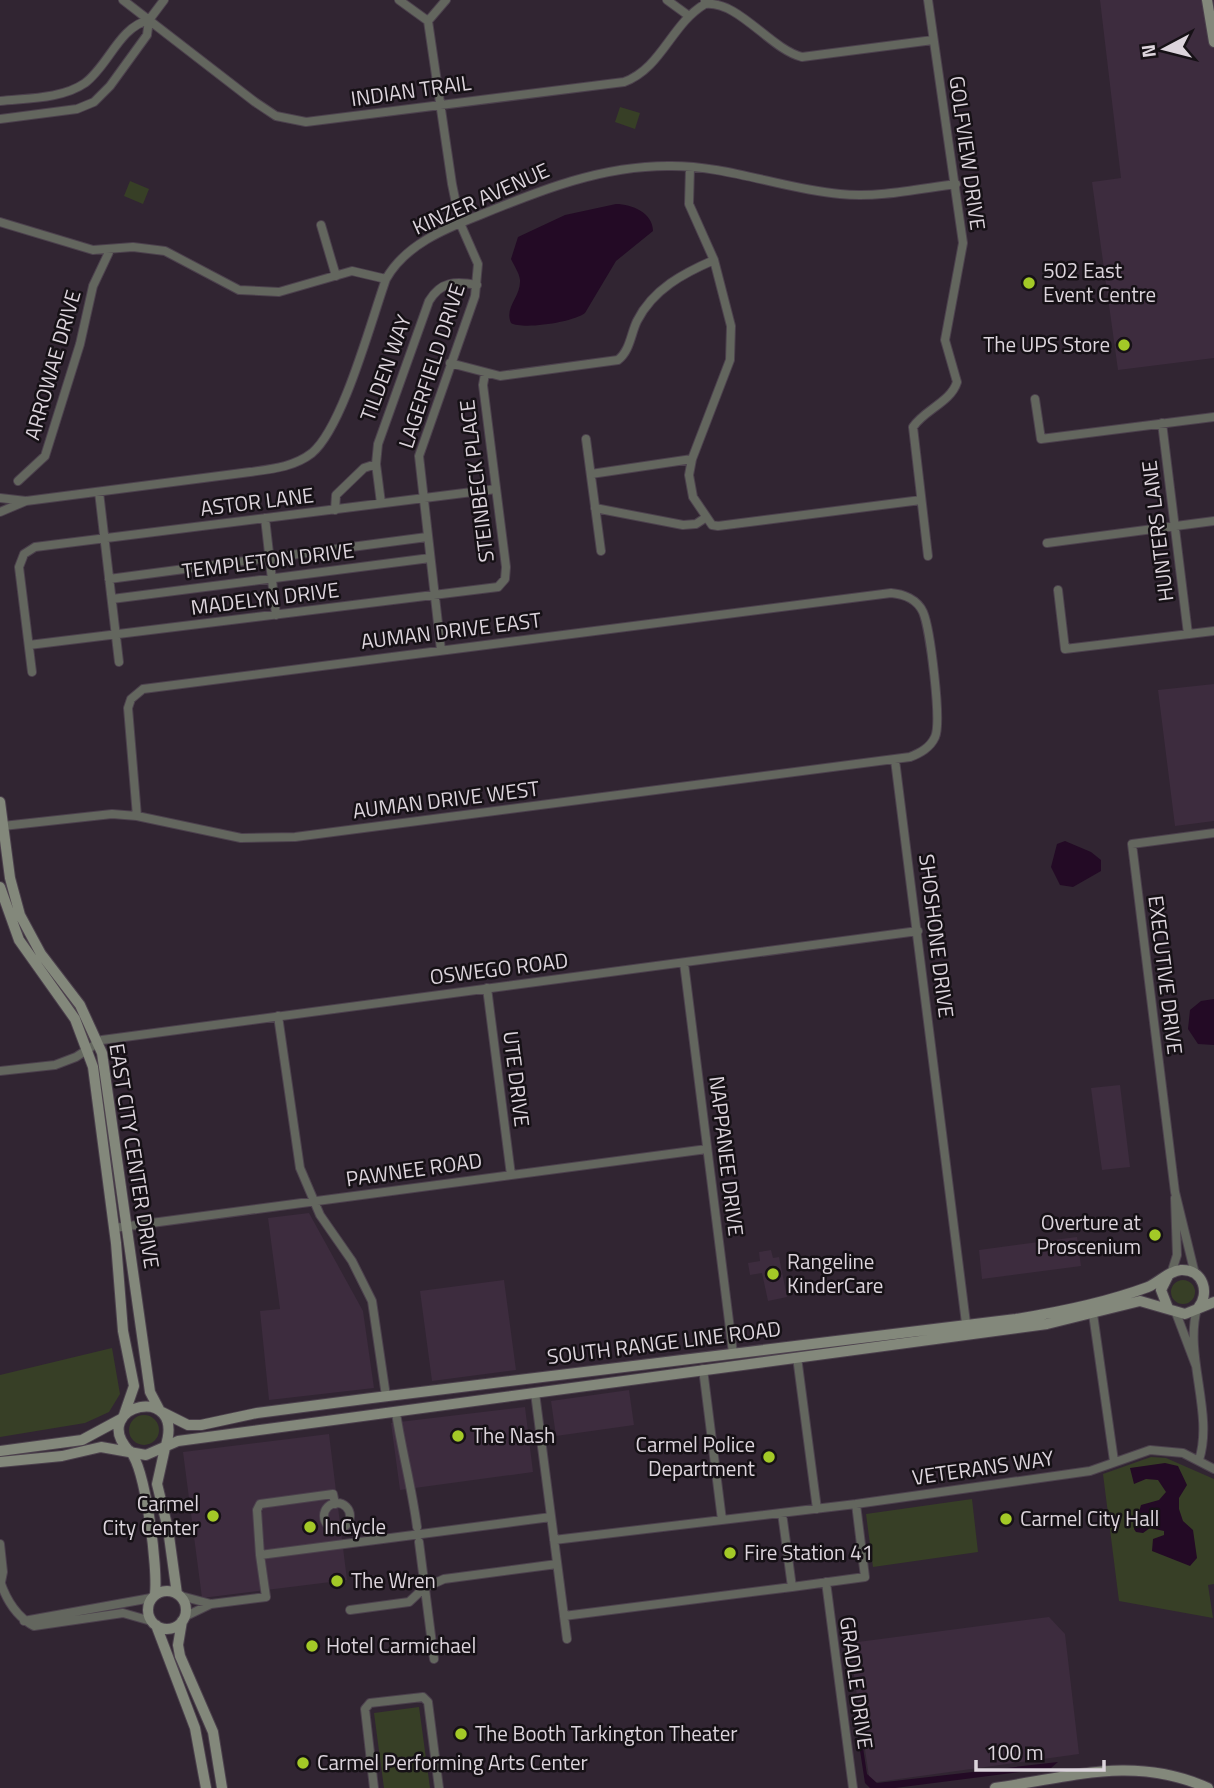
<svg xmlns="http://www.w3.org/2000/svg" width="1214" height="1788" viewBox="0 0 1214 1788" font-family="'Titillium Web',sans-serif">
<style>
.built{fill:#3d2c3e}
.green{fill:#373f26}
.water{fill:#230a25}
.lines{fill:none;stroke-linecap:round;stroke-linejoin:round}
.street-casing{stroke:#4c414d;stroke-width:10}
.secondary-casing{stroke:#4c414d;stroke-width:12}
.street{stroke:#63665e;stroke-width:8}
.secondary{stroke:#83887b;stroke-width:10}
.poi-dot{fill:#a3c927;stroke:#161116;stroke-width:2.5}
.labels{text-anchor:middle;stroke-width:5;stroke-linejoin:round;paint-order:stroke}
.street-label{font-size:21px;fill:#dcd4dc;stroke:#161116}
.poi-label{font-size:21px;fill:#dcd4dc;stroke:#161116;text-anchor:start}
</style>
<rect width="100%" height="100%" fill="#312532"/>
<!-- built -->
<path class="built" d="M1100,0H1214V358L1118,370L1092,182L1121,178Z
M1214,684V821L1175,826L1158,690Z
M1120,1085L1130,1167L1102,1170L1091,1088Z
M309,1213L363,1311L374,1388L269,1400L260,1311L280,1309L268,1218Z
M1077,1237L1081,1266L982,1279L979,1250Z
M771,1250L773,1258L779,1257L787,1297L768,1301L762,1273L750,1275L748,1263L760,1261L759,1252Z
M504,1280L516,1370L432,1381L420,1291Z
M629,1390L634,1425L556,1436L551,1401Z
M525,1407L533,1472L400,1490L391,1423Z
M329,1434L347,1580L202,1598L183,1452Z
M1049,1617L1065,1634L1079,1754L870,1783L850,1649L858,1642Z"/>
<!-- green -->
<path class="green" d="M620,107L640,113L635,129L615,122Z
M130,181L149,189L143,204L124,196Z
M1171 1292a12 12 0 1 1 24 0a12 12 0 1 1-24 0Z
M112,1348L120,1394L109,1412L85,1423L0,1437V1375Z
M129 1430a15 15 0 1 1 30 0a15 15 0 1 1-30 0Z
M1151,1457L1166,1458L1214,1479V1584L1208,1585L1213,1618L1119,1601L1103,1474Z
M972,1499L978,1552L873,1567L866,1514Z
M419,1707L430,1788H384L374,1713Z"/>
<!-- water -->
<path class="water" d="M616,204C632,204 653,213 653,231L616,261L585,313C574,322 523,330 511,323C504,307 521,297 520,280C519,272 514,266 511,259L518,237L565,215Z
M1065,841L1091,852L1101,860V871L1073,887L1060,885L1051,867L1057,844Z
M1214,999V1045L1198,1044L1188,1029L1190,1010L1201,1001Z
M1165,1463L1178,1466L1187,1485L1179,1498V1509L1183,1521L1193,1530L1197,1558L1190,1566L1152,1551L1153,1539L1164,1535V1531L1150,1528L1143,1533L1136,1532L1134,1529L1141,1505L1159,1500L1166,1492L1158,1480L1146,1479L1134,1484L1130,1468Z
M860,1728L867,1774L877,1783L1058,1762L1051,1768L895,1788H870L865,1783L857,1731Z"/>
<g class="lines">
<!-- street casing -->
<g class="street-casing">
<path id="street" d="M123,0L255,102L276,116L306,122L624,82C662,68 671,24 705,4V0
M399,0L428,21
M667,0L689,16
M928,0L963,243L945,340L957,382C951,402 924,410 913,427L928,556
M705,4C738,0 770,49 802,57L933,40
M428,21L452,184L460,223L478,264L475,296L419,456L441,650
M428,21L446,0
M0,101C27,98 62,99 85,83C109,65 119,27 149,20
M0,119L77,109L94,102L110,86L147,35L149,20L164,0
M690,167L689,204L714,260L731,326L730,360L692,459L689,475L693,497L712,525L718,526L921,500
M0,222L93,250L133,247L165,251L239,290L279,292L352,271L386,279
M321,225L336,276
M450,363L500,376L618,360C630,351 631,333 637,321C653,289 684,273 714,260
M1035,399L1041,439L1214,417
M1162,423L1188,634
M586,439L601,551
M591,474L692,459
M18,481L45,456L80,344L93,286L110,250
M99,492L119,662
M0,498L26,501L250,472C272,469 294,467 312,453C343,427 371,321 386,279C405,245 444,229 480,215C541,190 601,166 668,166C727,165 782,189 840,194C878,198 918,189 956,184
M381,503L376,464L378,444L429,301C441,281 456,281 477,285
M595,508L683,525L696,524L705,518
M335,510L336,495L364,468L376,464
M0,512L26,501
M265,518L276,615
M1047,543L1214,521
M109,579L427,537
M1058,590L1065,649L1214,631
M112,599L430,558
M29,645L498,587L505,579L506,567L483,385L485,374
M32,672L19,567L24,554L35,547L496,489
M895,760L966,1323
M3,826L112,814L137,816L241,838L295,837L910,757C920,753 930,748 935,737C942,722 930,628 923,612C917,599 903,594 891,593L143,689L131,699L128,708L137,816
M684,963L733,1353
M487,988L511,1175
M278,1016L300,1168L320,1215L352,1261L372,1301L386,1396
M0,1071L55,1065L76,1057L102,1040L918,931
M114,1228L707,1149
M1171,1274L1177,1255L1175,1198
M1195,1274L1175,1192L1132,844L1214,833
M1197,1309C1184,1355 1214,1414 1199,1460
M1176,1313L1196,1366
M1093,1314L1114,1461
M797,1357L817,1509
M703,1369L722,1520
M535,1393L567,1639
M396,1413C402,1452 412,1488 417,1527
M324 1516a13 13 0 1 1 26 0a13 13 0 1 1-26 0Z
M782,1513L792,1587L865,1577L856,1504
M554,1540L856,1504L1090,1471L1150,1450L1183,1453L1214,1469
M419,1542L434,1659
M0,1544L3,1572L1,1582
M260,1555L257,1510L260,1504L333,1494L335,1504
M0,1581C6,1599 17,1617 34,1626L123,1613L151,1621
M826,1582L853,1788
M181,1596L211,1604L266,1597L260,1555L551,1517
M350,1610L409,1602L424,1588L444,1579L557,1564
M564,1616L792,1587
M184,1617L211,1604
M24,1621L151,1598
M374,1788L365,1709L370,1703L423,1697L428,1702L439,1788"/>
</g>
<!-- secondary casing -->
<g class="secondary-casing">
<path id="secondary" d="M1207,0L1214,42
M0,802L10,878L20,915L41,954L80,1005L102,1053L150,1392L160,1411
M0,887L19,940L75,1019L93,1067L116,1243L123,1331L134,1386L124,1415
M1168,1308L1161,1290L1168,1276
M162,1412L188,1425H201L257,1413L372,1398L1016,1319C1060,1312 1105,1303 1148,1287C1159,1282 1169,1271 1181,1270C1204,1269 1210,1294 1198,1308
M165,1448L157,1484L168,1529L177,1594
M0,1451L82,1440L121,1419
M129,1451C87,1405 188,1381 165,1448
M130,1451C146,1469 158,1569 155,1594
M0,1462L62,1456L101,1447L146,1455L178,1441L1047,1324L1140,1301L1185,1314L1214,1302
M148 1610a19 19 0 1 1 38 0a19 19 0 1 1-38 0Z
M182,1621L178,1645L180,1656L213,1732L222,1788
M156,1625L195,1728L206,1788
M995,1788C1071,1777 1134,1755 1208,1788"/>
</g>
<!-- street -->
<use href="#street" class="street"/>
<!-- secondary -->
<use href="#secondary" class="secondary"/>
</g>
<!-- markers -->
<g class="poi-dot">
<circle cx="1029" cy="283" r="7"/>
<circle cx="1124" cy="345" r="7"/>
<circle cx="1155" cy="1235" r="7"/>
<circle cx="773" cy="1274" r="7"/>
<circle cx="458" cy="1436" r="7"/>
<circle cx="769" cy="1457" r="7"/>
<circle cx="213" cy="1516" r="7"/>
<circle cx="1006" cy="1519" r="7"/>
<circle cx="310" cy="1527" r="7"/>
<circle cx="730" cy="1553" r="7"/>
<circle cx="337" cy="1581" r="7"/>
<circle cx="312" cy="1646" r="7"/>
<circle cx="461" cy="1734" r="7"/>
<circle cx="303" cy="1763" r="7"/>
</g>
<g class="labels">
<!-- street labels -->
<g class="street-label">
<text transform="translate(411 91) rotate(-8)" y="7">INDIAN TRAIL</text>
<text transform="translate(967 153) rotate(82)" y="7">GOLFVIEW DRIVE</text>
<text transform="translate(481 199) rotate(-24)" y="7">KINZER AVENUE</text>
<text transform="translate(53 365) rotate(-74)" y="7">ARROWAE DRIVE</text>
<text transform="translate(432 366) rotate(-72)" y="7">LAGERFIELD DRIVE</text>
<text transform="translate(386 368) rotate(-70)" y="7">TILDEN WAY</text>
<text transform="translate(477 481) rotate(-97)" y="7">STEINBECK PLACE</text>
<text transform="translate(257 502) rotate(-7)" y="7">ASTOR LANE</text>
<text transform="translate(1158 531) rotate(-97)" y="7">HUNTERS LANE</text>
<text transform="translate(268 561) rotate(-7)" y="7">TEMPLETON DRIVE</text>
<text transform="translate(265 599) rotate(-7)" y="7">MADELYN DRIVE</text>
<text transform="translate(451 631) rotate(-7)" y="7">AUMAN DRIVE EAST</text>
<text transform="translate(446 800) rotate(-7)" y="7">AUMAN DRIVE WEST</text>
<text transform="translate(936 936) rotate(83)" y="7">SHOSHONE DRIVE</text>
<text transform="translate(499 969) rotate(-7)" y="7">OSWEGO ROAD</text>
<text transform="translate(1165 975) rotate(83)" y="7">EXECUTIVE DRIVE</text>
<text transform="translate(516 1079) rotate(83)" y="7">UTE DRIVE</text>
<text transform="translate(134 1156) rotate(81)" y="7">EAST CITY CENTER DRIVE</text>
<text transform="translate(726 1156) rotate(83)" y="7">NAPPANEE DRIVE</text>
<text transform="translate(414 1170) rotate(-8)" y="7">PAWNEE ROAD</text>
<text transform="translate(664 1343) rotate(-7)" y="7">SOUTH RANGE LINE ROAD</text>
<text transform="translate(983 1468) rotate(-8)" y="7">VETERANS WAY</text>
<text transform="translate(856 1683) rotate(82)" y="7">GRADLE DRIVE</text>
</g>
<!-- poi labels -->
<g class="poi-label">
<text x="1043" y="278">502 East<tspan x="1043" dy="24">Event Centre</tspan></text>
<text x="1110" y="352" text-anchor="end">The UPS Store</text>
<text x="1141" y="1230" text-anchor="end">Overture at<tspan x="1141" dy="24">Proscenium</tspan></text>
<text x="787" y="1269">Rangeline<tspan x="787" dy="24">KinderCare</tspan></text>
<text x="472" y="1443">The Nash</text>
<text x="755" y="1452" text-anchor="end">Carmel Police<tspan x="755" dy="24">Department</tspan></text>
<text x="199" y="1511" text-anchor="end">Carmel<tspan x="199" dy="24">City Center</tspan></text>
<text x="1020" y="1526">Carmel City Hall</text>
<text x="324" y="1534">InCycle</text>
<text x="744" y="1560">Fire Station 41</text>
<text x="351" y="1588">The Wren</text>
<text x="326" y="1653">Hotel Carmichael</text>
<text x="475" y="1741">The Booth Tarkington Theater</text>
<text x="317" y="1770">Carmel Performing Arts Center</text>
</g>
</g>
<!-- north arrow -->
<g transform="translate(1165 49) rotate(263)" stroke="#161116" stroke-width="5" paint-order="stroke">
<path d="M0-5L12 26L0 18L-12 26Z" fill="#dcd4dc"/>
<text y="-10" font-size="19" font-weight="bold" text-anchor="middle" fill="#dcd4dc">N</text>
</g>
<!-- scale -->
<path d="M976 1760v10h128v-10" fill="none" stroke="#dcd4dc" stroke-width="3.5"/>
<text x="986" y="1760" font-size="21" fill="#dcd4dc" stroke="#161116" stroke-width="5" paint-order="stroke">100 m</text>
</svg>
